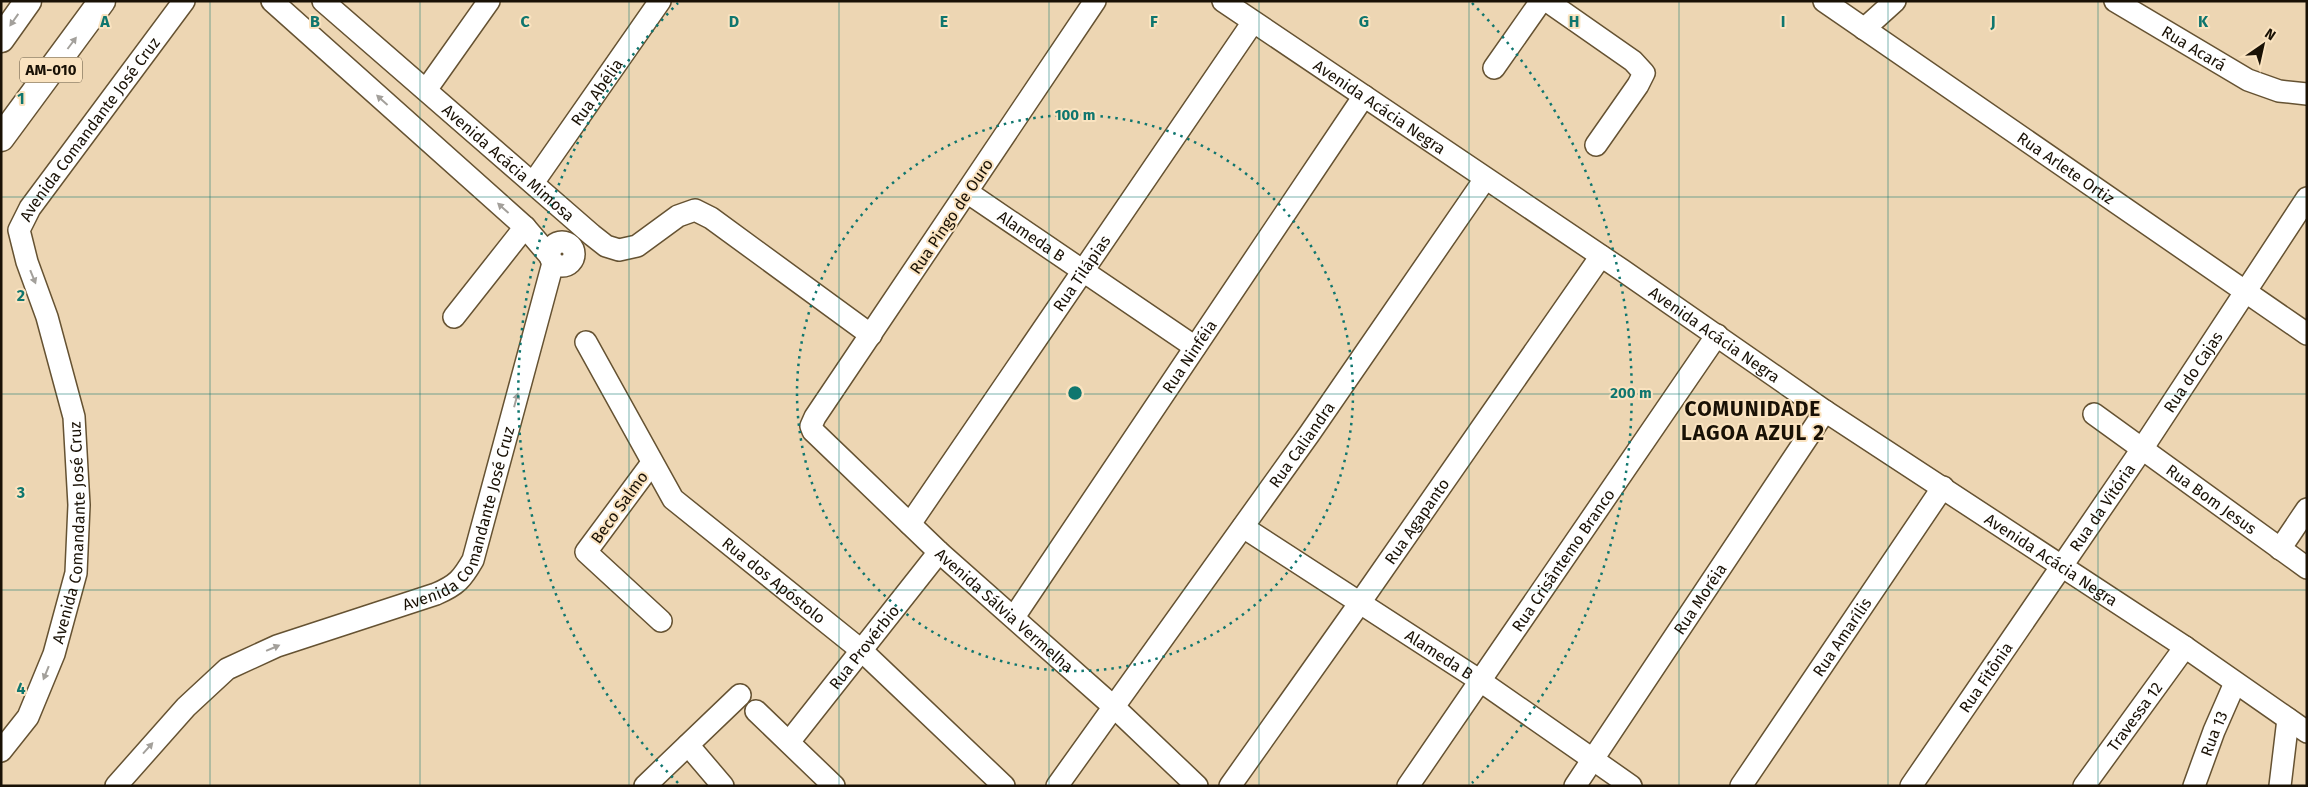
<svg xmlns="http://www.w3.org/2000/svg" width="2308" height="787" viewBox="0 0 2308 787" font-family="'Fira Sans',sans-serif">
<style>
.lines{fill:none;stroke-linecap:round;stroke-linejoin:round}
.minor-casing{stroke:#655232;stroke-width:24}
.major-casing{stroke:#655232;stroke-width:29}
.minor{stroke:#fff;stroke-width:21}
.major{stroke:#fff;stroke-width:26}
.oneway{fill:#a3a09b}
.grid{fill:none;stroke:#0f766e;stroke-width:1;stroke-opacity:0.55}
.ring{fill:none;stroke:#0f766e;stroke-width:2.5;stroke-dasharray:2.5 5}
.labels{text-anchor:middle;stroke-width:4;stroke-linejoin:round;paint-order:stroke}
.shield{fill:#fae3c0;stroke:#5c503d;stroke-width:1}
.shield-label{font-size:15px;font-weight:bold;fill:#191105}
.street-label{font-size:16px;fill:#191105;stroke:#fae3c0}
.district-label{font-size:21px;font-weight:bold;letter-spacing:1px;fill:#191105;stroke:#fae3c0}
.grid-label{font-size:16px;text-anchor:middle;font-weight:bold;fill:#0f766e;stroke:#fae3c0;stroke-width:4;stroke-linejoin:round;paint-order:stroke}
.centre{fill:#0f766e;stroke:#fae3c0;stroke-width:2.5}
.ring-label{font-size:15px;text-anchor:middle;font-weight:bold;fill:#0f766e;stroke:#fae3c0;stroke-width:4;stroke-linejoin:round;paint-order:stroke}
</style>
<rect width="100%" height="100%" fill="#edd6b3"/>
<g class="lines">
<!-- minor casing -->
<g class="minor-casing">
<g id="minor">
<path d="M272,1L525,227L549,255"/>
<path id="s1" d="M323,1L592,235L606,246L619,250L637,246L678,216L695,210L711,218L871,335"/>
<path id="s2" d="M1095,1L815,417L811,426L813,431L939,552L1114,707L1197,786"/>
<path id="s3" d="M1223,1L1622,270L1825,411L2185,647L2307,732"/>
<path d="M1547,1L1633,61L1644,73L1638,85L1596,145"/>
<path id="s4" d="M1824,1L2307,334"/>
<path id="s5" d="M2115,1L2248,80L2279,91L2307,94"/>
<path d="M1864,29L1895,1"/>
<path d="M1494,68L1541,1"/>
<path d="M426,90L489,1"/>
<path id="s6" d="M533,183L660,1"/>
<path id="s7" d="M967,192L1195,347"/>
<circle cx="562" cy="254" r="12"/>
<path d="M454,317L525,227"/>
<path id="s8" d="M586,342L673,499L861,650L1004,786"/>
<path id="s9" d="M2094,414L2307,568"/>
<path d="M652,463L586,552L661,621"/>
<path id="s10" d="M910,524L1253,22"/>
<path id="s11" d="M1243,527L1479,680L1631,786"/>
<path d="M2280,549L2307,509"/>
<path id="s12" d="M1014,617L1364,96"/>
<path d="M756,711L834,786"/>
<path id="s13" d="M789,742L939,552"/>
<path d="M688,745L723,786"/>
<path id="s14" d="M1,751L28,717L54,654L76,573L79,505L74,417L47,317L27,262L19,230L30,208L184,1"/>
<path id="s15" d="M116,786L186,707L227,669L277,646L436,594C457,585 462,579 473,560L553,263"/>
<path d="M645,786L740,695"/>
<path id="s16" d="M1057,786L1310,433L1485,179"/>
<path id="s17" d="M1230,786L1359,604L1601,256"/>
<path id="s18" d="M1408,786L1717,335"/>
<path id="s19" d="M1575,786L1825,411"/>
<path id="s20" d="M1741,786L1943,487"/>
<path id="s21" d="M1911,786L2142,449L2307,198"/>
<path id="s22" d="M2084,786L2185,647"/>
<path id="s23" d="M2194,786L2214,731L2235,683"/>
<path d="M2280,786L2288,719"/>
</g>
</g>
<!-- major casing -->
<g class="major-casing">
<path id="major" d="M1,39L28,1
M1,138L102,1"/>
</g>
<!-- minor -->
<use href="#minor" class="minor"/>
<!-- major -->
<use href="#major" class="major"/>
</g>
<!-- one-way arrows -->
<defs><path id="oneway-solid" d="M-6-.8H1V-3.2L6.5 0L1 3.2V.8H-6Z" transform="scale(1.25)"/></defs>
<g class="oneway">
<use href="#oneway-solid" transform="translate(14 20) rotate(125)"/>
<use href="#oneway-solid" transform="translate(72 43) rotate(-53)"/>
<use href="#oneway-solid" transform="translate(382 100) rotate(-138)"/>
<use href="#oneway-solid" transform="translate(503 208) rotate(-138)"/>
<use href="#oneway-solid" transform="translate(33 277) rotate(68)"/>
<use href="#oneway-solid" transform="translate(516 400) rotate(-75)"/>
<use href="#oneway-solid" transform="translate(273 648) rotate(-23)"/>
<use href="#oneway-solid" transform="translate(46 673) rotate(112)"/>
<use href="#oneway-solid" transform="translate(148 748) rotate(-48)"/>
</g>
<!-- grid -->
<path class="grid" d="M210,1V786M420,1V786M629,1V786M839,1V786M1049,1V786M1259,1V786M1469,1V786M1679,1V786M1888,1V786M2098,1V786M1,197H2307M1,394H2307M1,590H2307"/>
<!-- distance rings -->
<g class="ring">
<circle cx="1075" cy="393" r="278"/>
<path d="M678 783A556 556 0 0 1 678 3M1472 3A556 556 0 0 1 1472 783"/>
</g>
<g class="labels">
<!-- shield labels -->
<rect class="shield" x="20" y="57.5" width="62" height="25" rx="4"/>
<g class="shield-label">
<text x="51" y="75">AM-010</text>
</g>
<!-- street labels -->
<g class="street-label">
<text dy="6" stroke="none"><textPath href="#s5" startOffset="92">Rua Acará</textPath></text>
<text dy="6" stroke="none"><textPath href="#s6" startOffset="111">Rua Abélia</textPath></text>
<text dy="6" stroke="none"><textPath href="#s3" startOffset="189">Avenida Acácia Negra</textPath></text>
<text dy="6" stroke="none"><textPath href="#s14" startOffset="670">Avenida Comandante José Cruz</textPath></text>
<text dy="6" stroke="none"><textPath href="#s1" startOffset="246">Avenida Acácia Mimosa</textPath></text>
<text dy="6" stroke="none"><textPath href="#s4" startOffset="294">Rua Arlete Ortiz</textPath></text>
<text transform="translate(951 216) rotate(-56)" y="6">Rua Pingo de Ouro</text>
<text dy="6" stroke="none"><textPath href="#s7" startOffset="78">Alameda B</textPath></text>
<text dy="6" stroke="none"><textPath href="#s10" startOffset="304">Rua Tilápias</textPath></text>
<text dy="6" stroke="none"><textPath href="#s3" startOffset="594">Avenida Acácia Negra</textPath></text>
<text dy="6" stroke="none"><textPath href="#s12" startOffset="314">Rua Ninféia</textPath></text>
<text dy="6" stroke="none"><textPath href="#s21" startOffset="501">Rua do Cajas</textPath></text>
<text dy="6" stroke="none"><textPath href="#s16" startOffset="420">Rua Caliandra</textPath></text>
<text dy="6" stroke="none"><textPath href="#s9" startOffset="145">Rua Bom Jesus</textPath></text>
<text transform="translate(619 507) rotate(-54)" y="6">Beco Salmo</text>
<text dy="6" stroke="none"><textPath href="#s21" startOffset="338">Rua da Vitória</textPath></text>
<text dy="6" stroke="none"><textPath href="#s15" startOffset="461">Avenida Comandante José Cruz</textPath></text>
<text dy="6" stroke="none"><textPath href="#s17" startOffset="324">Rua Agapanto</textPath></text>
<text dy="6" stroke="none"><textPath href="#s14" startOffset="235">Avenida Comandante José Cruz</textPath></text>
<text dy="6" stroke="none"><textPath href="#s3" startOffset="999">Avenida Acácia Negra</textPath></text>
<text dy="6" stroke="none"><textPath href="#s18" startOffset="274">Rua Crisântemo Branco</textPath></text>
<text dy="6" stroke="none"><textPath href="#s8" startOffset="309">Rua dos Apóstolo</textPath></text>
<text dy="6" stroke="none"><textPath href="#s19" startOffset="225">Rua Moréia</textPath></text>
<text dy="6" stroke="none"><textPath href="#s2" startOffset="779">Avenida Sálvia Vermelha</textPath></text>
<text dy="6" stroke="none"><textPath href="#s20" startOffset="180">Rua Amarílis</textPath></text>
<text dy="6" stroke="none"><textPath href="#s13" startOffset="121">Rua Provérbio</textPath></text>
<text dy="6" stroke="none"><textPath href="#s11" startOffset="234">Alameda B</textPath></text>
<text dy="6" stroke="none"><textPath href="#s21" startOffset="132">Rua Fitônia</textPath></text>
<text dy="6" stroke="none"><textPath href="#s22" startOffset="86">Travessa 12</textPath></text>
<text dy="6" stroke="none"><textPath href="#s23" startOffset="56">Rua 13</textPath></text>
</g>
<!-- district labels -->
<g class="district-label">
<text x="1753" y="416">COMUNIDADE<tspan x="1753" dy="24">LAGOA AZUL 2</tspan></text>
</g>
</g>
<g class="grid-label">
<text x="105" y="27">A</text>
<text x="315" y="27">B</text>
<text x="525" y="27">C</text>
<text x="734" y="27">D</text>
<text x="944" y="27">E</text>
<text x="1154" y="27">F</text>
<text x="1364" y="27">G</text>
<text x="1574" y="27">H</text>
<text x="1783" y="27">I</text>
<text x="1993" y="27">J</text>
<text x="2203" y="27">K</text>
<text x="21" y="104">1</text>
<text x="21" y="301">2</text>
<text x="21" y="498">3</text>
<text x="21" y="694">4</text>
</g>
<circle cx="1075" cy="393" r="8" class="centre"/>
<g class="ring-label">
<text x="1075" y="120">100 m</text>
<text x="1631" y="398">200 m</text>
</g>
<!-- border -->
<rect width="2308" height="787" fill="none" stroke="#191105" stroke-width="5"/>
<!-- north arrow -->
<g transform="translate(2263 45) rotate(34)" stroke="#fae3c0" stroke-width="4" paint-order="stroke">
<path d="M0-4L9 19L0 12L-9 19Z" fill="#191105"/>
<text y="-8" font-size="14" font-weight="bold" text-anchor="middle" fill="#191105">N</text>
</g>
</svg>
